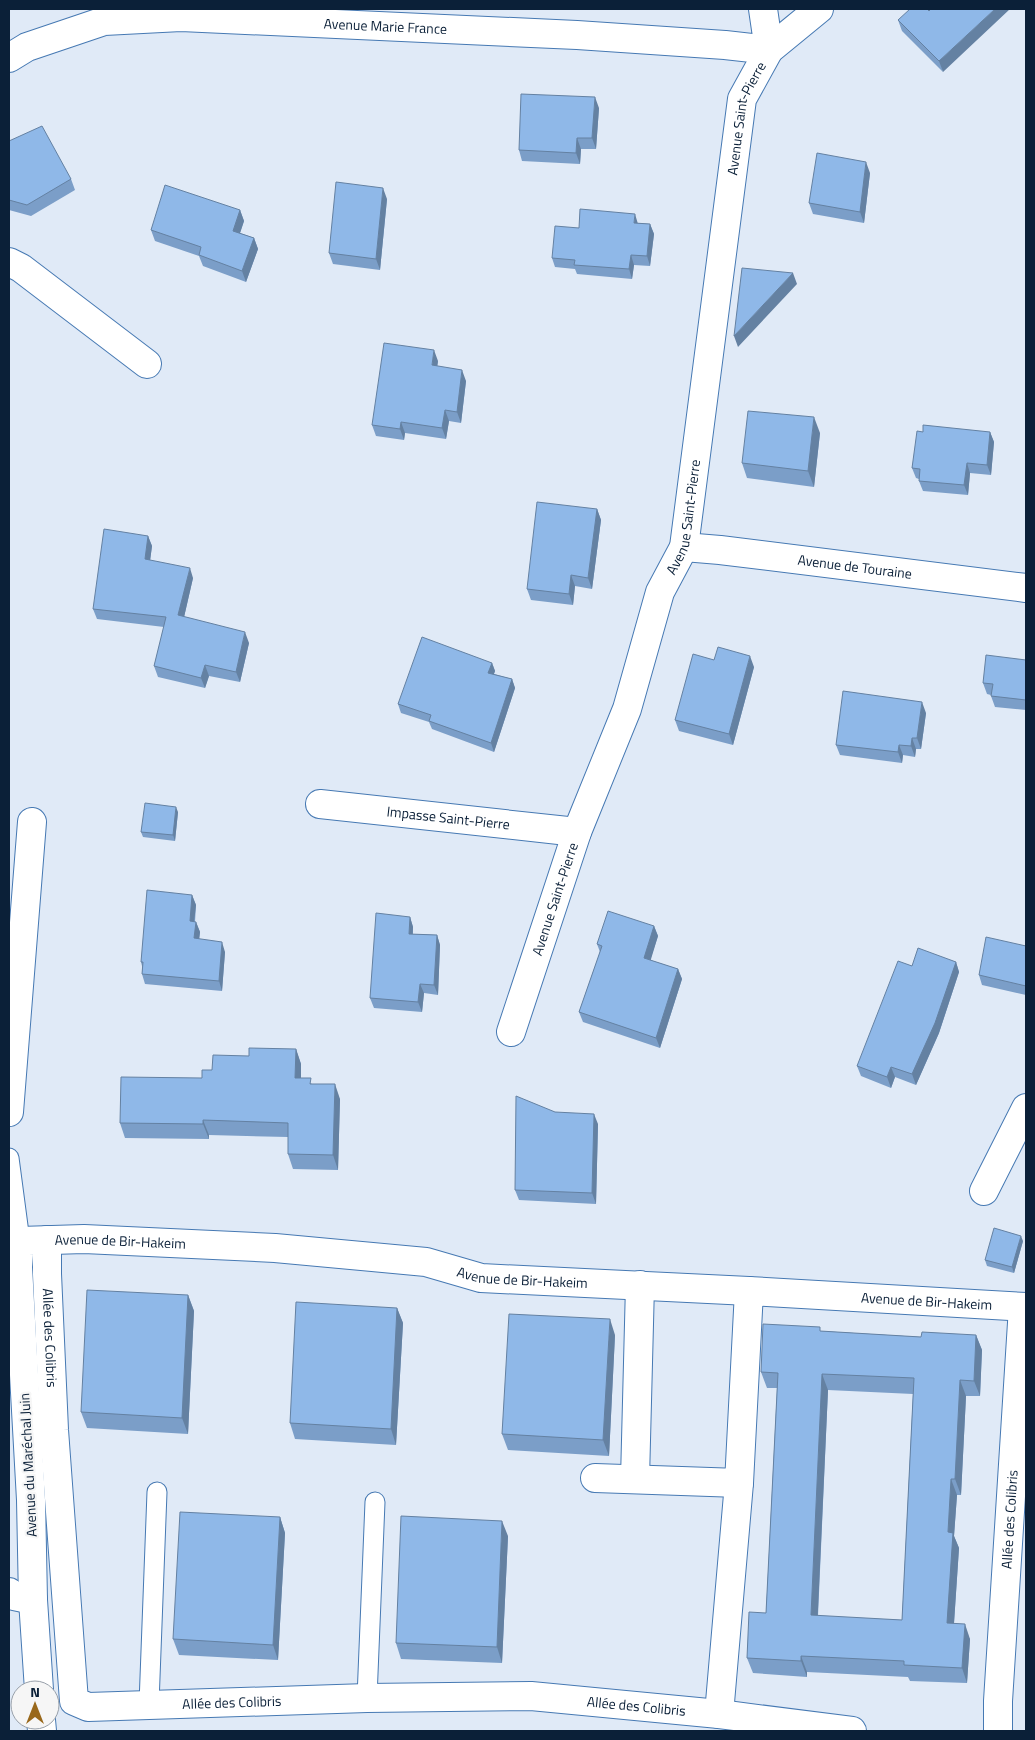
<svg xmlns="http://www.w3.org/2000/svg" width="1035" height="1740" viewBox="0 0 1035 1740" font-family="'Titillium Web',sans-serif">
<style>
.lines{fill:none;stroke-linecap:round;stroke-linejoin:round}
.service-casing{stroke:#4679b3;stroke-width:21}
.minor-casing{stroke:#4679b3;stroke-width:30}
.service{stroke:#fff;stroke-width:19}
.minor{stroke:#fff;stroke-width:28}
.wall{fill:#7b9ec8;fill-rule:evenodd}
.shaded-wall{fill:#6481a2}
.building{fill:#8fb8e8;stroke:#6481a2;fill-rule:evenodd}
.labels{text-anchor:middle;stroke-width:4.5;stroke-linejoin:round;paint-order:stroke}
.street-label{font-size:14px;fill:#0b2038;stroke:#f6f6f6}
</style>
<rect width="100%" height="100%" fill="#e0eaf7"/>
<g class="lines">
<!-- service casing -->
<g class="service-casing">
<path id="service" d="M9,1158L20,1241
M367,1698L375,1502
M149,1704L157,1492"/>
</g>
<!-- minor casing -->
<g class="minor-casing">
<g id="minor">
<path id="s1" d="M9,58L27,47L104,21L181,17L577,35L725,45L769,50L763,9"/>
<path d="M9,262L21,268L147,364"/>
<path id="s2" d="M684,547L720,550L1026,588"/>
<path id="s3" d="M320,804L577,832"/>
<path id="s4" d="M511,1032L577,832L627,709L660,592L684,547L742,99L769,50L819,9"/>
<path d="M9,1112L32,822"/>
<path d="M984,1191L1026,1108"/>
<path id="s5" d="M47,1240V1274L54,1430L74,1701L88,1707L367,1698L531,1696L719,1714L852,1731"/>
<path d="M595,1478L739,1483L749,1291"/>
<path d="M635,1479L640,1285"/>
<path d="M9,1592L14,1596L33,1600"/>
<path id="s6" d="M39,1690L33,1600L31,1500L18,1267L20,1241L84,1239L275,1248L426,1262L481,1278L749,1291L1026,1307"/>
<path d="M719,1714L739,1483"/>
<path d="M41,1720L42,1731"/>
<path id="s7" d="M998,1731V1701L1023,1307"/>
</g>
</g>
<!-- service -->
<use href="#service" class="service"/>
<!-- minor -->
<use href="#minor" class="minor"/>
</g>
<!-- wall -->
<path class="wall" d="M929,11L943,72L902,31L898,20Z
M599,108L596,149H581L580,164L522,161L519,150Z
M9,141L71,179L75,190L31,216L9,210Z
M870,173L864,223L813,214L809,203Z
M387,199L380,270L333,264L329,253Z
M240,210L244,221L240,233L254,238L258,249L246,282L203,266L199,256L155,241L151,230Z
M638,223L650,224L654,234L650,266L634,265L632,279L577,274L575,269L555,267L552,258L579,228Z
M438,361L437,366L466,381L461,423L449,421L446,439L405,433L404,440L376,436L372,425Z
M923,432H990L994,442L991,475L970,473L968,495L923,491L919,481V479L916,478L912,468Z
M820,433L814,487L747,478L742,463Z
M597,509L601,520L592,589L575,586L573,605L531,600L527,589Z
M148,536L152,546L150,560L193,578L184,617L249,643L240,682L209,676L205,688L158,677L154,666L164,627L97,619L93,609Z
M714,660L754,667L733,745L679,731L675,720Z
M1026,660V710L995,707L991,696V695L987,694L983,683Z
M492,663L495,671L494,674L512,679L515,688L494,752L432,729L429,722L401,713L398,704Z
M926,713L921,749H916L915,757L903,755L902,763L840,755L836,745Z
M178,812L175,841L143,837L141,832Z
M192,895L196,905L195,922H196L200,932L199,939L225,952L222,991L145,984L142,974V966L141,962Z
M410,917L413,927V934L437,935L440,945L438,995L424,993L422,1012L374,1008L370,998Z
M654,926L658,936L650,960L678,969L682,979L660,1048L583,1022L579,1012L600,952L597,944Z
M1026,946V995L982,985L979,975Z
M956,962L959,972L939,1033L916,1085L895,1077L891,1088L861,1076L857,1066L912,966Z
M296,1049L301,1064V1078L340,1099L338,1170L293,1169L288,1154V1137L209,1135V1139L125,1138L120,1123L202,1078L212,1070L249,1056Z
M555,1112L598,1124L596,1204L519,1200L515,1190Z
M1023,1241L1014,1273L987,1266L985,1260Z
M188,1295L194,1311L188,1434L87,1428L81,1412Z
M397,1308L403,1323L396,1445L295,1439L290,1423Z
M821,1331L921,1337L976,1335L982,1350L980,1396H966L961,1495H957L954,1536L959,1548L954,1623L970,1639L967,1683L910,1681L908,1677L807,1672V1677L753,1673L747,1658L766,1613L777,1388H767L761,1372ZM828,1390L913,1394L902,1620L818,1616Z
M615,1335L609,1456L508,1450L502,1434Z
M280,1517L285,1533L278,1660L179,1655L173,1639Z
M508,1536L502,1663L401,1659L396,1643Z"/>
<!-- shaded-wall -->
<path class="shaded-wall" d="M995,9H1010L943,72L939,61Z
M595,97L599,108L596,149L592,138Z
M577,138L581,149L580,164L576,153Z
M866,162L870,173L864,223L860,212Z
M383,188L387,199L380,270L376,259Z
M240,210L244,221L237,242L233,231Z
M635,214L638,224L634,223Z
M650,224L654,234L650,266L647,256Z
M254,238L258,249L246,282L242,271Z
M631,255L634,265L632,279L629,269Z
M793,273L797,284L738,347L734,336Z
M434,350L438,361L436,376L432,365Z
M462,370L466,381L461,423L457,412Z
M445,410L449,421L446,439L442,428Z
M814,417L820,433L814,487L808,471Z
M401,422L405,433L404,440L400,429Z
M990,432L994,442L991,475L987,465Z
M967,463L970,473L968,495L964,485Z
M597,509L601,520L592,589L588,578Z
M148,536L152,546L149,569L145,559Z
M190,568L193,578L182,626L178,615Z
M571,575L575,586L573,605L569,594Z
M245,632L249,643L240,682L236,672Z
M750,656L754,667L733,745L729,734Z
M492,663L495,671L491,681L488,673Z
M205,665L209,676L205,688L201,678Z
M512,679L515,688L494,752L491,743Z
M922,702L926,713L921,749L917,738Z
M912,738L916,749L915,757L911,746Z
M899,745L903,755L902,763L898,752Z
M176,807L178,812L175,841L173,835Z
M192,895L196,905L193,931L190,921Z
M410,917L413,927L412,944L409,934Z
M196,922L200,932L198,949L194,938Z
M654,926L658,936L648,969L644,958Z
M437,935L440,945L438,995L434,985Z
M222,942L225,952L222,991L219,981Z
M956,962L959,972L939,1033L916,1085L912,1074Z
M678,969L682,979L660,1048L656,1038Z
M420,984L424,993L422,1012L418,1002Z
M296,1049L301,1064V1093L295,1078Z
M891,1067L895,1077L891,1088L887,1077Z
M335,1084L340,1099L338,1170L333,1155Z
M594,1114L598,1124L596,1204L592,1193Z
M203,1120L209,1135V1139L203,1124Z
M1021,1236L1023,1241L1014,1273L1012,1267Z
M188,1295L194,1311L188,1434L182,1418Z
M397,1308L403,1323L396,1445L391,1429Z
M610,1319L615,1335L609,1456L603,1440Z
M976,1335L982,1350L980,1396L974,1381Z
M822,1374L828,1390L817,1631L811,1615Z
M960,1380L966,1396L961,1495L955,1479Z
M951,1479L957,1495L954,1536L959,1548L953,1638L947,1623L948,1532Z
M280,1517L285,1533L278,1660L273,1645Z
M502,1521L508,1536L502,1663L497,1647Z
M965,1624L970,1639L967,1683L962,1668Z
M801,1656L807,1672V1677L801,1661Z"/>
<!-- building -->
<path class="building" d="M910,9H927L929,11L931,9H995L939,61L898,20Z
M521,94L595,97L592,138H577L576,153L519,150Z
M42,126L71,179L27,205L9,200V141Z
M817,153L866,162L860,212L809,203Z
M336,182L383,188L376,259L329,253Z
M165,185L240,210L233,231L254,238L242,271L199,255L201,247L151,230Z
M580,209L635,214L634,223L650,224L647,256L631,255L629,269L574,265L575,260L552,258L555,226L579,228Z
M742,268L793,273L734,336Z
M384,343L434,350L432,365L462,370L457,412L445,410L442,428L401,422L400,429L372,425Z
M748,411L814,417L808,471L742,463Z
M923,425L990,432L987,465L967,463L964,485L919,481L920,469L912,468L917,431L923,432Z
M537,502L597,509L588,578L571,575L569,594L527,589Z
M104,529L148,536L145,559L190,568L178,615L245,632L236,672L205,665L201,678L154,666L166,617L93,609Z
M422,637L492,663L488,673L512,679L491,743L429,721L431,715L398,704Z
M718,647L750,656L729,734L675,720L693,654L714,660Z
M986,655L1026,660V700L991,696L993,684L983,683Z
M843,691L922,702L917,738H912L911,746L899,745L898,752L836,745Z
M145,803L176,807L173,835L141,832Z
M147,890L192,895L190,921L196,922L194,938L222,942L219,981L142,974L143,962H141Z
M608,911L654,926L644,958L678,969L656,1038L579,1012L602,946L597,944Z
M376,913L410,917L409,934L437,935L434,985L420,984L418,1002L370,998Z
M986,937L1026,946V986L979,975Z
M918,948L956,962L935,1023L912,1074L891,1067L887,1077L857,1066L898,961L912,966Z
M249,1048L296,1049L295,1078H311L310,1084H335L333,1155L288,1154V1123L203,1120V1124L120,1123L121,1077L202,1078V1070H212L213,1055L249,1056Z
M516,1096L555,1112L594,1114L592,1193L515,1190Z
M994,1228L1021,1236L1012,1267L985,1260Z
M87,1290L188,1295L182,1418L81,1412Z
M296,1302L397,1308L391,1429L290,1423Z
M509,1314L610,1319L603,1440L502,1434Z
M763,1324L820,1327V1331L921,1337L922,1332L976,1335L974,1381L960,1380L955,1479H951L948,1532L953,1533L947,1623L965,1624L962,1668L904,1665V1661L801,1656V1661L747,1658L749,1612L766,1613L778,1373L761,1372ZM822,1374L914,1378L902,1620L811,1615Z
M180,1512L280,1517L273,1645L173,1639Z
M401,1516L502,1521L497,1647L396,1643Z"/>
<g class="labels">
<!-- street labels -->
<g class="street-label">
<text dy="5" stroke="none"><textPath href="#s1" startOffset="384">Avenue Marie France</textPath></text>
<text dy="5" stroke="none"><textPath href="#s4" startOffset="950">Avenue Saint-Pierre</textPath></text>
<text dy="5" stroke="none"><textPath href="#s4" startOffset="545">Avenue Saint-Pierre</textPath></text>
<text dy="5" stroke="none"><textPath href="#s2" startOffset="172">Avenue de Touraine</textPath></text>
<text dy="5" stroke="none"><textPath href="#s3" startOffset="129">Impasse Saint-Pierre</textPath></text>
<text dy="5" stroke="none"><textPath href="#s4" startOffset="140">Avenue Saint-Pierre</textPath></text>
<text dy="5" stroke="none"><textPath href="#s6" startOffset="550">Avenue de Bir-Hakeim</textPath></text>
<text dy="5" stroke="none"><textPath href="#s6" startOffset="955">Avenue de Bir-Hakeim</textPath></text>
<text dy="5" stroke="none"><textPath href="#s6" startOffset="1360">Avenue de Bir-Hakeim</textPath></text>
<text dy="5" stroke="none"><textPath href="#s5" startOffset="98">Allée des Colibris</textPath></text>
<text transform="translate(28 1465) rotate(-93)" y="5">Avenue du Maréchal Juin</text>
<text dy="5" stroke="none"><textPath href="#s7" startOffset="212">Allée des Colibris</textPath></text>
<text dy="5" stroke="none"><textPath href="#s5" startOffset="621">Allée des Colibris</textPath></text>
<text dy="5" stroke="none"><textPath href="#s5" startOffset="1026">Allée des Colibris</textPath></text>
</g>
</g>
<!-- border -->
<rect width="1035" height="1740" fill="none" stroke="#0b2038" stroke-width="20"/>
<!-- north arrow -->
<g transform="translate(35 1705)"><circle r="24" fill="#f6f6f6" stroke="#98a0aa"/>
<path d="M0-4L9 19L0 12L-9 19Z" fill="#99681b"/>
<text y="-8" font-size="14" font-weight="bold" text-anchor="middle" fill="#0b2038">N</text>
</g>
</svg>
